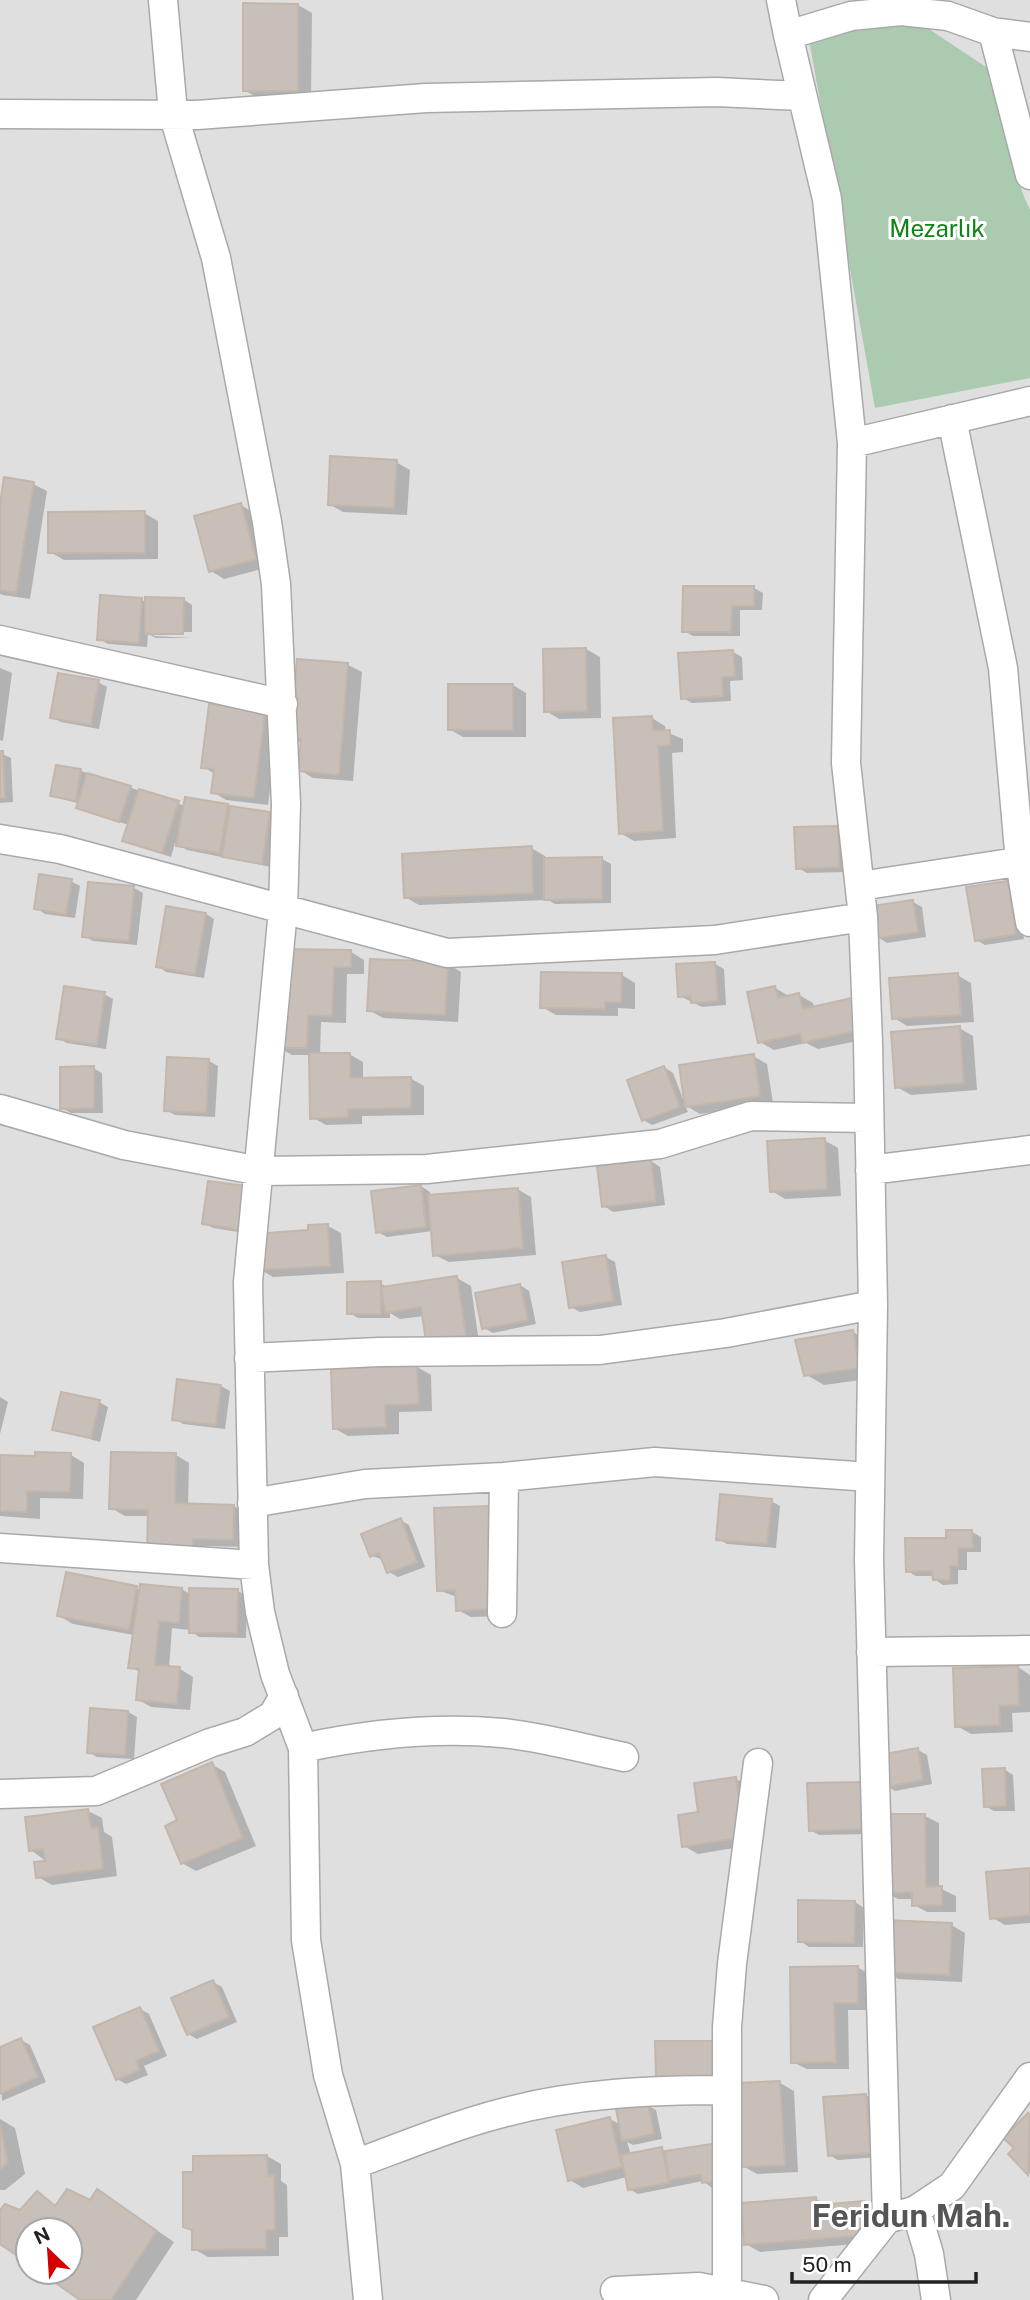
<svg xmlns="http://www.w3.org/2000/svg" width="1030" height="2300" viewBox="0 0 1030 2300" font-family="'Public Sans',sans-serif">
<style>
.residential{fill:#e0dfdf;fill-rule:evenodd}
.cemetery{fill:#aacbaf}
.shadow{fill:#0003}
.building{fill:#c7bfb8;stroke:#c4b6ab;stroke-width:2}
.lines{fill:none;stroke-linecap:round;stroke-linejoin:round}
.minor-casing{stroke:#a9a9a9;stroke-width:31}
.minor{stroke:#fff;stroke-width:28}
.labels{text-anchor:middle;stroke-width:6;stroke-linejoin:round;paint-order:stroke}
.park-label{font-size:24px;fill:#0c8416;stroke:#fff}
.district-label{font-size:32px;font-weight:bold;fill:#555;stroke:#fff}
</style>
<rect width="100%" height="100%" fill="#f2efe9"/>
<!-- residential -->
<path class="residential" d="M0,0H1030V2300H0ZM28,2230H70V2272H28Z"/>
<!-- cemetery -->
<path class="cemetery" d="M908,15L1004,79L1022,192L1030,210V378L875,408L808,34Z"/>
<!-- shadow -->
<path class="shadow" d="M298,5L312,13L311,98H258L244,90Z
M396,462L410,470L407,515L343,512L329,504Z
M33,484L47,491L30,599L3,595L0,594V515Z
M241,505L254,513L269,567L224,579L211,571Z
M144,513L158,521V559L64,560L50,552Z
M754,588L763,593L762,610H740V636H693L684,631Z
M183,599L192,605V632H154V636L192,638H156L148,634L147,647L108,644L99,639L142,600L147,603Z
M586,649L600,657L601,718L559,719L546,711Z
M733,652L742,657L743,680L730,681L731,701L692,703L683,698Z
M348,665L362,672L353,781L313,778L300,770L302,743L292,738Z
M0,668L12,673L3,741L0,740Z
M98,682L107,687L99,729L61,722L52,717Z
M513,685L526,693V737H463L449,729Z
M265,713L279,721L268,805L226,800L213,792L215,774L203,767Z
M652,718L665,726L666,732L683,739V752L672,753L676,838L634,841L620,833Z
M0,753L11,758L13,802L0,803Z
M57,767L81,771L185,806H227L270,813L279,819L271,867L187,850L175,843L171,857L133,845L124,840L129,825L87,812L78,807L80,804L52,796Z
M837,827L846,833L848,872L807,873L798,868Z
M531,848L545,856V860L602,859L611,864V903L555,904L548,900L419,905L405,897Z
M71,881L80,886L75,918L45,914L36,908Z
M1008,883L1017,888L1024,939L985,945L976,940Z
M134,888L143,893L137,945L93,941L84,936Z
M913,902L922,907L926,937L887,943L878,937Z
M206,914L214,919L204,978L166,972L158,966Z
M280,951L351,952L364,960V974H347L346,1023L321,1022L320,1055L349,1054L363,1062V1079L410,1078L424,1086V1115L362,1116V1124L326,1125L312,1117L311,1055H292L278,1047Z
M448,964L461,972L458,1022L383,1018L369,1010Z
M715,964L724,969L726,1005L702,1007L680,996Z
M622,975L635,983V1009L618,1008V1016L556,1015L542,1007Z
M957,975L971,983L974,1022L907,1026L894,1018Z
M775,988L789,996L799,995L813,1003L814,1008L872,1038L818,1049L806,1043L774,1050L760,1042Z
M104,994L113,999L106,1049L67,1043L58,1038Z
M959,1028L973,1036L977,1090L911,1095L897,1087Z
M753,1056L767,1064L773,1103L700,1114L685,1105L688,1112L652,1125L643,1120L664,1067L673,1073L685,1104Z
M209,1061L218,1066L215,1117L175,1115L166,1110Z
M93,1068L102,1073L103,1113H71L62,1108Z
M824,1140L838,1148L841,1196L785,1199L772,1191Z
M651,1161L660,1167L665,1205L613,1212L604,1206Z
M421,1186L430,1192L431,1197L517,1189L531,1197L536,1255L449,1262L435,1255L433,1231L387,1237L378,1232Z
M248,1188L251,1234L213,1228L204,1223Z
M328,1226L341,1233L344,1273L273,1277L259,1269L310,1232Z
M606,1257L615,1262L622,1305L580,1312L571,1307Z
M457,1278L471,1286L479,1343L441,1349L424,1316L400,1319L390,1313V1318H358L349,1313L380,1283L389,1288Z
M520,1285L529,1291L536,1324L493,1333L484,1328Z
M853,1332L871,1342L876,1378L824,1385L805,1374Z
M417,1367L431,1375L432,1411L399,1412V1434L348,1436L334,1428Z
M221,1386L230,1391L225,1429L183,1424L174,1419Z
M0,1397L8,1402L0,1434Z
M99,1402L108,1407L100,1442L54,1429Z
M71,1455L84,1463L83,1499L40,1498V1519L0,1516V1456Z
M176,1455L189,1463L188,1505L234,1506L247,1514V1547L206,1546V1561L149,1516H125L111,1508Z
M771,1501L780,1506L776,1548L727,1544L718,1539Z
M488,1508L502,1516L505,1616L471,1617L458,1610L457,1597L438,1590Z
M400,1520L409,1525L425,1567L398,1577L389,1572L384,1560L372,1556Z
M972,1532L981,1537V1552H967V1570H958V1584L943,1585L934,1579V1576H916L907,1571L948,1539Z
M67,1574L141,1590L182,1589L191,1595L238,1591L247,1596L246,1638L199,1637L190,1630L172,1628L169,1668L180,1669L193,1677L190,1710L151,1707L137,1699L140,1672L130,1667L134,1635L73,1624L59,1616Z
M1018,1667L1030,1675V1712L1012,1713L1013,1732L971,1734L957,1726Z
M128,1712L137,1717L134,1759L97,1757L88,1752Z
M918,1750L927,1755L932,1784L895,1791L886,1785Z
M211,1764L225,1772L256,1846L196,1871L182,1863L179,1821Z
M1004,1769L1013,1775L1015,1811H994L985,1806Z
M736,1779L750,1786L758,1844L698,1854L684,1846L700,1813Z
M860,1783L869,1788L870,1834L819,1835L810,1830Z
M88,1811L102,1818L104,1832L112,1837L117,1876L52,1885L38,1877L47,1862L31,1850Z
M925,1816L939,1823V1888L956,1896V1912H927L914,1905V1899H898L884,1892Z
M1030,1870V1923L1005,1925L991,1917Z
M855,1902L864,1908L863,1947H809L800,1941Z
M951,1925L965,1933L962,1982L898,1979L884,1971Z
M857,1967L871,1975L872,2010H848L849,2069H807L793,2062Z
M213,1982L222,1987L237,2022L197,2039L188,2034Z
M140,2009L149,2014L167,2056L144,2066L148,2075L126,2084L117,2079Z
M21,2040L30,2045L46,2082L2,2101L0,2049Z
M780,2083L794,2091L798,2172L757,2174L743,2166Z
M866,2095L875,2100L879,2157L838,2160L829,2155Z
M647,2105L656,2110L662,2139L633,2145L627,2142L631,2155L662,2149L733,2185L712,2188L703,2181L638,2194L629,2189L627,2177L583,2188L570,2180L610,2119L621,2125Z
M1028,2115L1030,2116V2174L1010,2154L1017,2148Z
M0,2119L15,2128L25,2174L5,2190H0Z
M267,2156L281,2164V2181L287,2185L288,2237H279V2256L208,2257L194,2249V2231L185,2226Z
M37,2194L57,2206L115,2202L174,2242L136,2300H83L43,2272H70V2230H28V2261L0,2241V2213L21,2212Z
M816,2199L828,2205L864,2202L878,2210L880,2242L760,2252L746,2244Z"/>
<!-- building -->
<path class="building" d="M243,3L298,4V91H243Z
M330,456L397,460L394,508L328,505Z
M4,477L34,482L16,593L0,590V504Z
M241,503L256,559L209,572L194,516Z
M145,511V553H48V512Z
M683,586H754V606H732L731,632H682Z
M100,595L142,598L139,643L97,640Z
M145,597L184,598L183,634H145Z
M586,648L587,711L544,712L543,649Z
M733,650L735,676L722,677L723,696L681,699L678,653Z
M297,659L348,663L339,775L298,771L301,739H290Z
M58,673L99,680L91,725L50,718Z
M448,684H513V730H448Z
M209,704L265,711L254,798L211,793L214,769L201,768Z
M652,716L653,731L670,730V745L658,746L663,831L619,834L613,718Z
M0,751H3L5,798H0Z
M56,765L81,769L76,801L50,796Z
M87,773L131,786L119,822L76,808Z
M139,789L179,801L162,853L122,841Z
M185,797L228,804L220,853L176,846Z
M230,806L270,812L262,864L222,857Z
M838,826L839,867L796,869L794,827Z
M532,846L533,893L404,898L402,854Z
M602,857V899L544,900V858Z
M39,874L72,879L66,914L34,909Z
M1008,881L1016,934L975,941L966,887Z
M88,882L134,886L129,941L82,937Z
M913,900L918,932L877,938L872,906Z
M166,906L206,913L195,974L156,967Z
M279,949L351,950V967H334L332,1016L308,1015L307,1048H276Z
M370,959L448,962L445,1015L367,1011Z
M715,962L718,1001L691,1003V996L678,997L676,964Z
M541,972L622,973L621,1002H605V1009L540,1008Z
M958,973L961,1015L892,1019L889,978Z
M64,986L105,992L97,1045L56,1039Z
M775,986L778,998L799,993L803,1009L852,998L859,1030L802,1043L800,1034L758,1043L747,992Z
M960,1026L964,1083L895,1088L891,1032Z
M309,1053H350V1078L411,1077V1108L348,1109V1117L310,1119Z
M754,1054L760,1096L685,1107L679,1065Z
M167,1057L209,1059L206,1113L164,1111Z
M94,1066V1108L60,1109V1067Z
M664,1066L680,1107L642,1121L627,1080Z
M825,1138L827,1189L770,1192L767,1141Z
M651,1160L656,1201L602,1207L597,1166Z
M208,1181L248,1186L242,1230L202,1224Z
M421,1185L426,1227L376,1233L371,1191Z
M518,1188L523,1248L433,1256L428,1195Z
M328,1224L330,1266L258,1270L255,1234L308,1230V1225Z
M606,1255L613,1301L569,1308L562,1262Z
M457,1276L466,1336L426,1342L421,1307L385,1313L381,1287Z
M381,1281V1314H347V1282Z
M520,1284L528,1320L482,1329L475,1293Z
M853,1330L859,1368L804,1376L795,1340Z
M417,1365L419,1404L385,1405L386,1427L333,1429L331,1369Z
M177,1379L221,1385L216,1425L172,1420Z
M61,1392L100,1400L91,1438L52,1430Z
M35,1452L71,1453L70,1492L27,1491V1512L0,1511V1455L35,1456Z
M111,1452L176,1453L175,1503L234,1505L233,1540L193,1539V1554L147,1553L148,1510L109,1509Z
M720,1494L772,1499L767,1544L716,1540Z
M489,1506L492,1609L456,1611L455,1590L437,1591L434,1508Z
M401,1518L417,1562L387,1573L379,1553L370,1557L361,1534Z
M946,1530H972L973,1548H958V1566H950V1580H933L932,1571L906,1572L905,1538H946Z
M66,1572L137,1586L129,1630L57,1616Z
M140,1584L182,1588L179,1623L159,1621L155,1665L180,1667L177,1704L136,1700L139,1669L128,1668Z
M189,1588L238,1589L237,1633H189Z
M1018,1666L1019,1705L999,1706L1000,1725L955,1727L953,1668Z
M90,1708L128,1711L125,1755L87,1753Z
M918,1748L923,1780L885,1787L879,1755Z
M212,1762L243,1838L181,1864L165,1826L177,1820L161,1784Z
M1005,1768L1006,1806L984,1807L982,1769Z
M736,1777L745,1837L682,1847L678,1815L698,1812L694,1783Z
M861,1782L862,1829L809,1831L807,1783Z
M88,1809L91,1828L98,1827L103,1869L36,1878L34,1862L45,1861L43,1849L29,1851L25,1817Z
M882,1814H925L926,1887L942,1886V1905L912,1906V1892L883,1893Z
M1030,1868V1915L990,1919L986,1872Z
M798,1900L855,1901L854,1943L798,1942Z
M885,1920L952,1923L949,1975L882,1972Z
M858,1966V2003H834L836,2062L791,2063L790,1967Z
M213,1980L229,2017L187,2035L171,1998Z
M140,2007L159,2051L136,2061L140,2070L116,2080L93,2027Z
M21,2038L38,2077L0,2094V2047Z
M655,2041H718V2079H656Z
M780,2081L785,2165L741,2167L737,2083Z
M866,2094L871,2153L828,2156L823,2097Z
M648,2103L654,2134L622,2141L616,2109Z
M1028,2113L1030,2115L1028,2175L1008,2154L1014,2148L1003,2138Z
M610,2117L622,2167L568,2181L556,2130Z
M0,2124L8,2163L0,2169Z
M719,2143L725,2180L702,2183L701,2175L669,2180L665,2151Z
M662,2147L669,2183L628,2190L621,2155Z
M267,2155L268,2176L274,2175L275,2230H266V2249L192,2250V2230L183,2227V2172H193V2156Z
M67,2189L90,2200L97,2189L157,2231L111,2300H80L40,2272H70V2230H28V2263L0,2244V2210L5,2204L20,2210L37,2191L55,2206Z
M816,2197L817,2205L864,2201L867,2235L744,2245L741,2203Z"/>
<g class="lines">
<!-- minor casing -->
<g class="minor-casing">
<path id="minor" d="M163,0L173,113L216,258L267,522L276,584L286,804L283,910L248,1282L254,1565L260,1612L275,1674L303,1748L306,1940L328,2075L355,2164L368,2300
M781,0L788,35L851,16L901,11L948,16L993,32L1030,37
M993,32L1030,175
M788,35L827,199L852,443L846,763L863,917L868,1043L873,1305L869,1560L887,2219L823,2300
M0,114L197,115L426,98L717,92L801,96
M952,419L1003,668L1020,862L1030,922
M852,443L1030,401
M0,640L283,704
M0,839L60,849L447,953L715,940L863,917
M860,886L1030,860
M0,1109L124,1145L260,1171L427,1169L660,1144L751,1116L868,1118
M870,1170L1030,1150
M249,1358L379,1352L600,1350L726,1333L873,1305
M252,1503L365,1484L504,1477L655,1462L870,1477
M0,1548L254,1565
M502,1613L504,1477
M871,1652L1030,1650
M303,1748C368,1734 435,1727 502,1733C543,1737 584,1749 624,1757
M0,1794L96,1791L210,1743L245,1732L273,1715L284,1696
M355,2164C404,2146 452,2126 502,2113C575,2093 652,2090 727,2090
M916,2210L929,2254L936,2300
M887,2219L916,2210L952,2186L1030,2077
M615,2291L699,2287L764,2300
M727,2291V2027L732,1964L758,1763"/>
</g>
<!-- minor -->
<use href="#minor" class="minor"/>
</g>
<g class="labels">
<!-- park labels -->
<g class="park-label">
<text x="937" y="237">Mezarlık</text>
</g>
<!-- district labels -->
<g class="district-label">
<text x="911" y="2227">Feridun Mah.</text>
</g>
</g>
<!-- north arrow -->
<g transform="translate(49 2251) rotate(335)"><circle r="33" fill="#ffffff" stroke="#a7a7a7" stroke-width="2"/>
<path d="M0-5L12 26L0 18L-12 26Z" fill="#d40000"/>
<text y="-10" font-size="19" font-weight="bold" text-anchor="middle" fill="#222222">N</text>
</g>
<!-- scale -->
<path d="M792 2272v10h184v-10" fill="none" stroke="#222222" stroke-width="3.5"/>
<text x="802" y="2272" font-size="21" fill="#222222" stroke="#ffffff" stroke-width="5" paint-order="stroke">50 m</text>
</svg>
